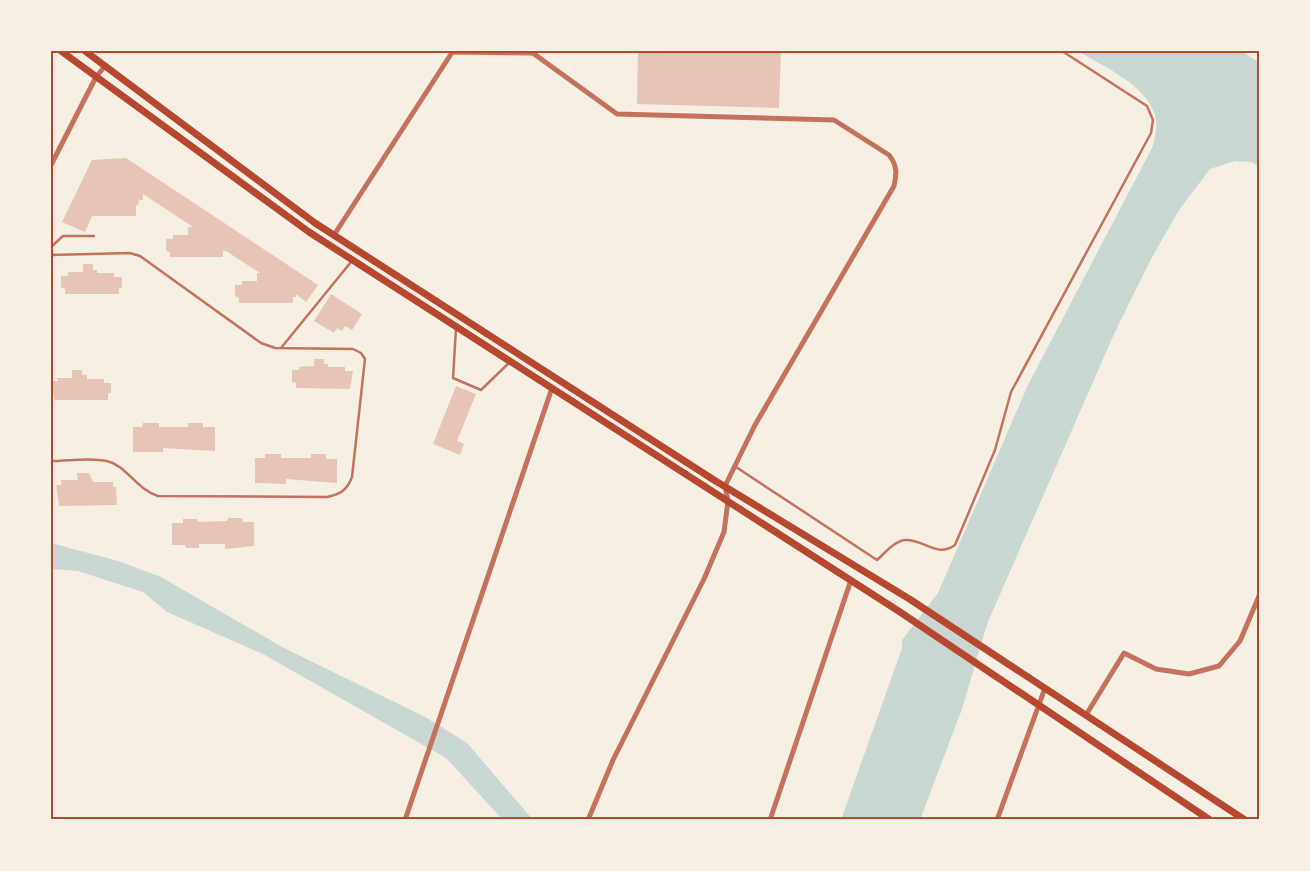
<svg xmlns="http://www.w3.org/2000/svg" width="1310" height="871" viewBox="0 0 1310 871" font-family="Rubik,sans-serif">
<style>
.water{fill:#c9d6d2}
.building{fill:#e6c5b7}
.lines{fill:none;stroke-linecap:round;stroke-linejoin:round}
.service{stroke:#c5725c;stroke-width:2.5}
.minor{stroke:#c5725c;stroke-width:5}
.secondary{stroke:#b5482f;stroke-width:7}
.neatline{fill:none;stroke:#b5482f;stroke-width:2}
</style>
<rect width="100%" height="100%" fill="#f6efe4"/>
<!-- water -->
<path class="water" d="M1078,51H1241L1259,62V166L1251,162L1235,161L1210,169L1179,210L1151,259L1114,334L987,624L962,709L920,820H841L902,648V640L938,593L1028,385L1153,146C1155,136 1158,125 1155,115C1145,84 1104,67 1078,51Z
M51,543L118,561L161,577L282,647L425,717L467,743L533,820H503L446,758L263,654L167,612L143,592L78,571L51,569Z"/>
<!-- building -->
<path class="building" d="M638,51H781L779,108L637,104Z
M126,158L318,285L306,302L296,294V297H293V303H239V298L235,296V285H242V281H257V273H260L226,251H223V257H170V252L166,251V239H173V235H188V227H193L143,194V200H139L138,205H136V216H92L85,232L62,222L92,160Z
M83,264H93V270H97V273H114V277H122V288H119V294H65V289L61,287V276H68V272H83Z
M331,294L362,314L352,330L345,326L342,331L337,328L334,333L314,321Z
M314,359H324V364H328V367H345V371H353L350,389L296,388V383L292,382V370H299V367L314,366Z
M72,370H82V375H87V379H104V383H111V393H108V400H54V395L51,393V381H58L57,378H72Z
M456,386L476,394L457,441L464,444L460,455L433,444Z
M143,423H159V427H188V423H203V427H215V451L163,448V452H133V427H142Z
M265,454H281V458H311V454H326V459H337V483L286,479V484L255,483V458H265Z
M77,473H89L93,482H113V487H116L117,505L59,506L56,485H61V480H78Z
M228,518H242L243,522H254V546L225,549V544H199V548H186L185,545H172V523H183V519H197L198,522L227,521Z"/>
<g class="lines">
<!-- service -->
<path class="service" d="M51,247L63,236H94
M51,255L130,253L140,256L261,343L275,348L353,349L361,353L365,359L352,477C347,490 341,494 327,497L158,496C136,489 126,465 107,461C90,457 68,461 51,461
M456,328L453,378L481,390L510,362
M281,348L351,262
M736,467L877,560C884,554 895,540 906,540C925,540 937,558 955,545L995,450L1011,392L1151,133L1153,120L1147,106L1062,51"/>
<!-- minor -->
<path class="minor" d="M530,51L617,114L834,120L889,155C897,165 897,173 894,186L755,425L725,486L728,501L724,532L704,579L613,760L588,820
M452,52L532,53
M51,165L96,77L105,66
M334,235L453,51
M1086,715L1124,653L1156,669L1189,674L1219,666L1240,641L1259,596
M405,820L552,388
M770,820L851,580
M997,820L1045,688"/>
<!-- secondary -->
<path class="secondary" d="M61,51L309,232L900,612L1210,820
M85,51L315,223L714,480L911,600L1245,820"/>
</g>
<!-- border -->
<rect width="1310" height="871" fill="none" stroke="#f6efe4" stroke-width="105"/>
<rect x="52" y="52" width="1206" height="766" class="neatline"/>
</svg>
